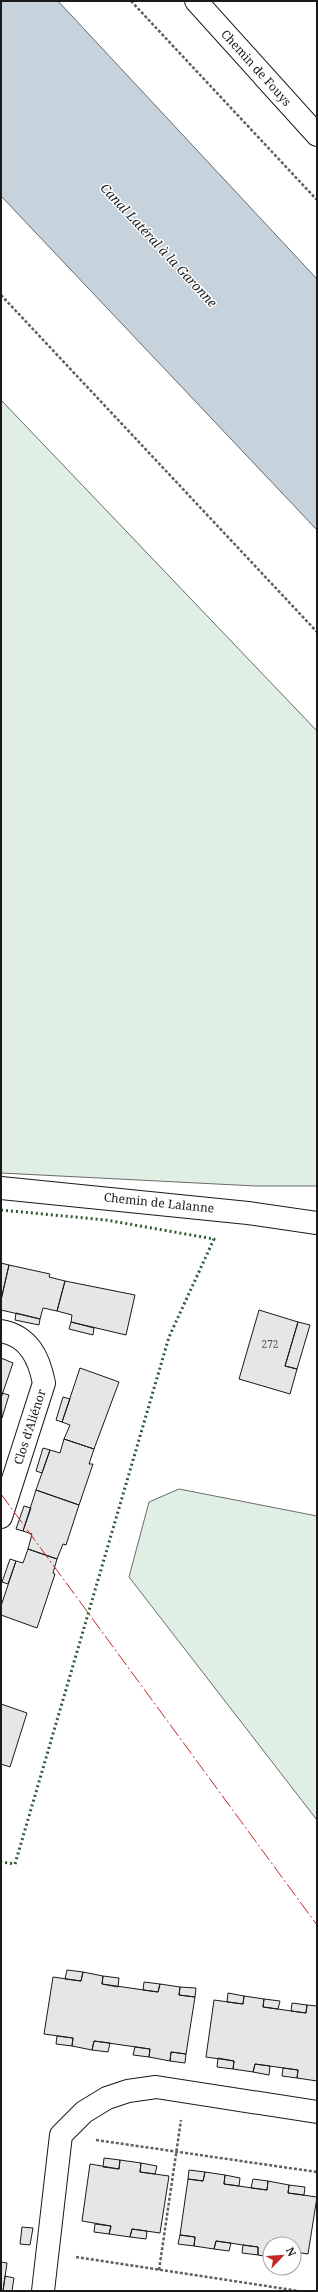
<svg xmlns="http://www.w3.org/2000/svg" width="318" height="2292" viewBox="0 0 318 2292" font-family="'Noto Serif',serif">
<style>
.green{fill:#e0efe3;stroke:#6a6a6a}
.water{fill:#c6d2dc;stroke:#6a6a6a}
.building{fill:#e6e6e6;stroke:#1a1a1a}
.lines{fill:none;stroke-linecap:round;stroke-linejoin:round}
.minor-casing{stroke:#1a1a1a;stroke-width:24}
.path{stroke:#5f5f5f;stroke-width:2.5;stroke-dasharray:3 2;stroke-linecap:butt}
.minor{stroke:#fff;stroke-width:22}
.hedge{stroke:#2b5a34;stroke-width:3;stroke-dasharray:2 3;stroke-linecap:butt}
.power{stroke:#c62828;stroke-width:1;stroke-dasharray:14 3 2 3;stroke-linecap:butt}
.labels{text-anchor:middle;stroke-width:3;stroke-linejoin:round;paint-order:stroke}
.number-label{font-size:10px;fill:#4d4d4d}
.street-label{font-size:12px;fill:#1a1a1a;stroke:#fff}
.water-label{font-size:13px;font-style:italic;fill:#1a1a1a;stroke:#fff}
</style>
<rect width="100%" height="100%" fill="#fff"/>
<!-- green -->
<path class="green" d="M1,400L317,731V1186H256L1,1173Z
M179,1489L317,1516V1820L129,1577L149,1502Z"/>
<!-- water -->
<path class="water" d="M1,1H58L317,279V530L1,196Z"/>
<!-- building -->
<path class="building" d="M1,1263L9,1265L1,1300Z
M9,1265L50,1274L49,1277L65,1281L57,1311L43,1308L40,1319L1,1310V1300Z
M65,1281L135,1295L126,1335L71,1322L72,1315L57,1311Z
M259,1310L298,1322L285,1366L297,1369L290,1394L239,1379Z
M16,1313L40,1319L39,1325L15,1320Z
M71,1322L94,1328L93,1335L69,1329Z
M298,1322L310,1325L297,1369L285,1366Z
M1,1358L13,1363L1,1398Z
M80,1368L119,1382L94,1449L64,1439L70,1425L62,1422Z
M2,1393L9,1395L2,1418L1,1398Z
M63,1397L70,1399L62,1422L56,1420Z
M64,1439L94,1449L89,1464H93L79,1505L36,1490L50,1450L60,1453Z
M43,1448L50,1450L42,1473L36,1471Z
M36,1490L79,1505L66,1545L63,1544L57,1559L28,1549L32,1534L23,1531Z
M24,1506L31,1508L23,1531L16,1529Z
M28,1549L57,1559L53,1573L55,1574L37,1628L1,1615V1606L16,1561L23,1563Z
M10,1559L16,1561L8,1584L2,1582Z
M1,1704L27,1713L10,1767L1,1764Z
M67,1970L83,1972L81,1981L65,1979Z
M83,1972L103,1976L102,1984L158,1992L160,1984L180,1987L179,1995L195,1997L186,2054L171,2052L170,2061L149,2057L150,2049L94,2041L92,2050L72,2046L73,2038L44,2034L53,1977L81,1981Z
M103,1976L119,1978L118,1987L102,1984Z
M144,1982L160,1984L158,1992L143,1990Z
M180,1987L196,1988L195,1997L179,1995Z
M228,1993L244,1996L243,2004L227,2002Z
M244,1996L264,1999L263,2007L306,2013L307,2005L317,2006V2081L297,2078L298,2070L255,2064L253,2072L233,2069L234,2061L206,2057L214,2000L243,2004Z
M264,1999L280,2001L278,2009L263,2007Z
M292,2003L307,2005L306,2013L291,2011Z
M57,2036L73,2038L72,2046L56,2044Z
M94,2041L110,2043L108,2052L92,2050Z
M135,2047L150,2049L149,2057L133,2055Z
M171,2052L186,2054L185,2063L170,2061Z
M218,2058L234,2061L233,2069L217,2067Z
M255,2064L270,2066L269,2075L253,2072Z
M283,2068L298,2070L297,2078L282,2076Z
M104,2158L120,2160L119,2169L103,2167Z
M120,2160L141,2163L140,2172L169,2176L160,2233L132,2229L130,2237L109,2234L111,2226L82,2221L90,2164L119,2169Z
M141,2163L157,2166L155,2174L140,2172Z
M189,2170L205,2172L203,2181L188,2179Z
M205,2172L225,2175L224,2184L267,2190L268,2181L289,2185L288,2193L317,2197L308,2254L294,2252V2244H270V2257L258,2255V2247L243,2245L216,2241L214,2249L194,2246L195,2237L180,2235L188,2179L203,2181Z
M225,2175L240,2178L239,2186L224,2184Z
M253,2179L268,2181L267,2190L251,2188Z
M289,2185L305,2187L304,2195L288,2193Z
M95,2224L111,2226L109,2234L94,2232Z
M22,2227L33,2228L30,2245L20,2244Z
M132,2229L147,2231L146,2239L130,2237Z
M180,2235L195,2237L194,2246L178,2244Z
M216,2241L231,2243L229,2251L214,2249Z
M243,2245L258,2247V2255L242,2253Z
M1,2262L7,2263L3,2291H1Z
M5,2276L14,2278L12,2291H3Z"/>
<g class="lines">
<!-- minor casing -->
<g class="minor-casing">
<path id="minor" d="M196,1L317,135
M1,1188L248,1213L317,1223
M1,1331C29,1336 39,1358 44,1383L1,1517
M43,2291L61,2135L84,2112L107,2098L128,2091L156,2087L317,2112"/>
</g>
<!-- path -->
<path class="path" d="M131,1L317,200
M1,295L317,632
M96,2140L317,2172
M76,2257L299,2291
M159,2270L181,2120"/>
<!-- minor -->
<use href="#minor" class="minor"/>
<!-- hedge -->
<path class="hedge" d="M1,1210L106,1220L214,1239L169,1337L15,1864L1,1862"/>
<!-- power -->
<path class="power" d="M1,1494L317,1925"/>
</g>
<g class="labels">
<!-- number labels -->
<g class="number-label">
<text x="270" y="1348">272</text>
</g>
<!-- street labels -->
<g class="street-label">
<text transform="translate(256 68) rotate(48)" y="4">Chemin de Fouys</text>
<text transform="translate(159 1203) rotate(6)" y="4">Chemin de Lalanne</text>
<text transform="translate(30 1427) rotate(-72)" y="4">Clos d'Aliénor</text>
</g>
<!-- water labels -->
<g class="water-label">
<text transform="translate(159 245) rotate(47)" y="5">Canal Latéral à la Garonne</text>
</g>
</g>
<!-- border -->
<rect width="318" height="2292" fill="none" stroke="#1a1a1a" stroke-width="4"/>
<!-- north arrow -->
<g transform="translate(282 2256) rotate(65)"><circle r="19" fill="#ffffff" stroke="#a3a3a3"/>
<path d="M0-3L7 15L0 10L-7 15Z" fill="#c62828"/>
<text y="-6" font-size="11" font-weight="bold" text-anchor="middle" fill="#1a1a1a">N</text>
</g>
</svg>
